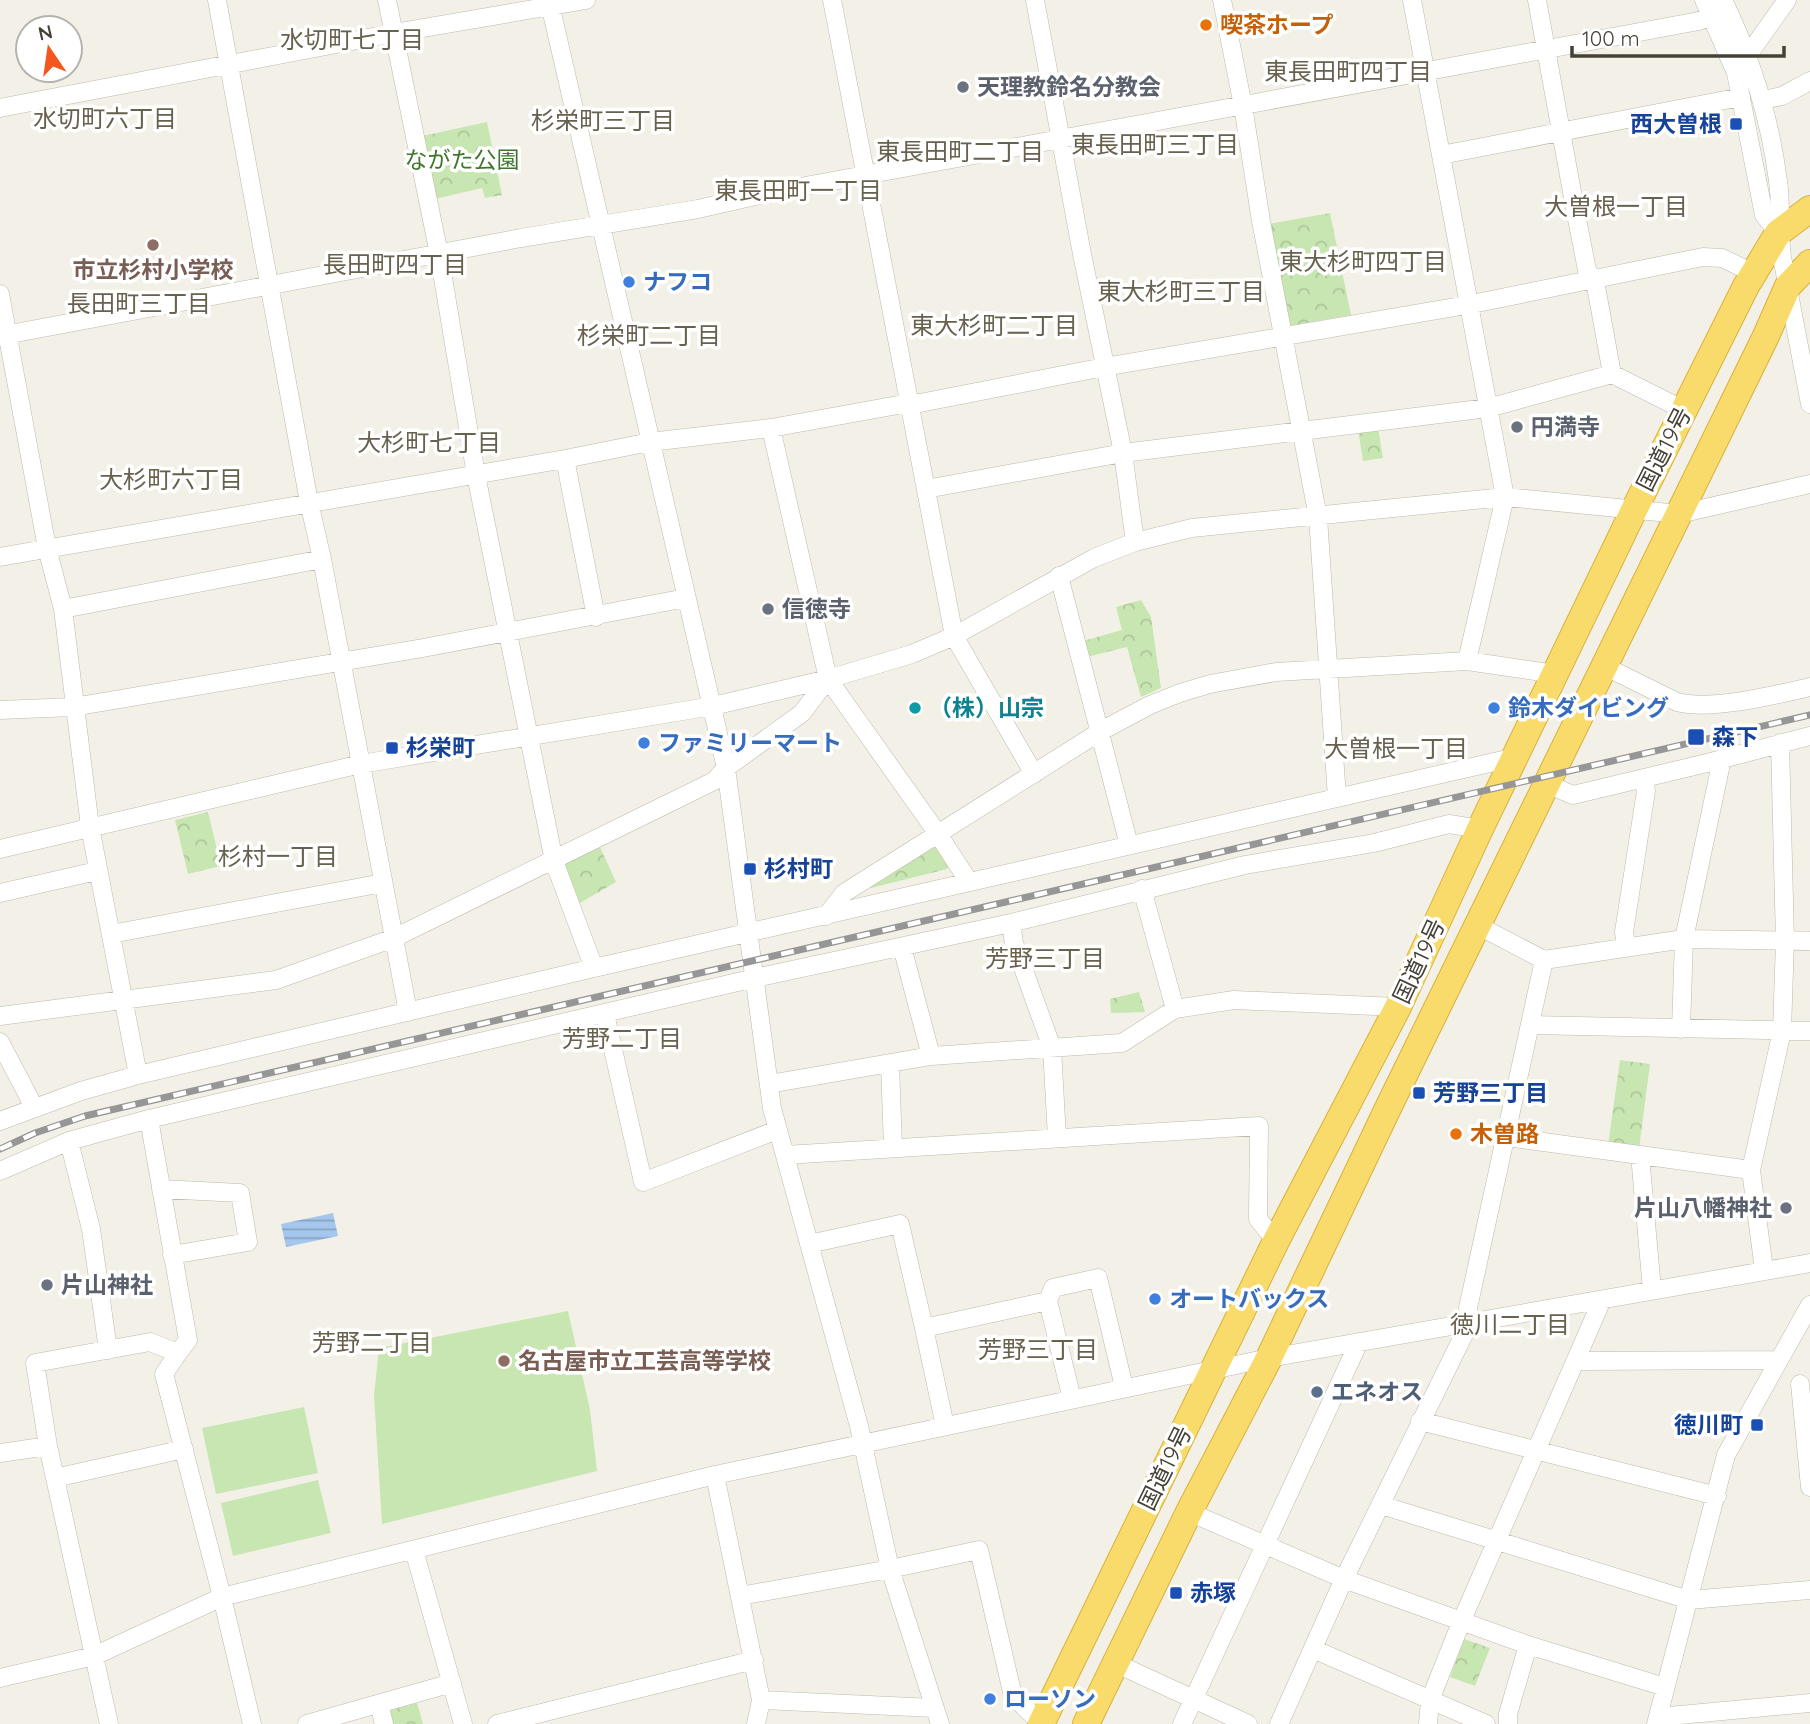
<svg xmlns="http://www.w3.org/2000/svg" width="1810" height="1724" viewBox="0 0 1810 1724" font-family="Quicksand,'Noto Sans JP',sans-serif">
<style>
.park{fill:url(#park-crowns)}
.pitch{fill:#c8e6b1}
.water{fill:url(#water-rules)}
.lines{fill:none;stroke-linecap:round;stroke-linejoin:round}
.minor-casing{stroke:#beb9aa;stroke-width:19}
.highway-casing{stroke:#d8b13b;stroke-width:28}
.minor{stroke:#fff;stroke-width:18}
.highway{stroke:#f9db6c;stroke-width:26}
.rail-casing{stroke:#969696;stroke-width:7}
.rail{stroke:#fff;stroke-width:4.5;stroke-dasharray:13;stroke-linecap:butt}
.food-dot{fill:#e8710a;stroke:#fff;stroke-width:2.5}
.worship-dot{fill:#6b7280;stroke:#fff;stroke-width:2.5}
.transit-dot{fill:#1a4fb4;stroke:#fff;stroke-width:2.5}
.education-dot{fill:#8d6e63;stroke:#fff;stroke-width:2.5}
.shop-dot{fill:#3f7fe0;stroke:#fff;stroke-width:2.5}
.culture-dot{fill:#0f9aa8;stroke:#fff;stroke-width:2.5}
.service-dot{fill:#5c6f8a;stroke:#fff;stroke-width:2.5}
.labels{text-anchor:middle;stroke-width:7;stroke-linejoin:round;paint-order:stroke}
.food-label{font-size:23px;font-weight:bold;fill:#c56008;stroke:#fff;text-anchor:start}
.worship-label{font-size:23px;font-weight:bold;fill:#5b616d;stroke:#fff;text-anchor:start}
.transit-label{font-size:23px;font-weight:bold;fill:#164399;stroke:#fff;text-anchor:start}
.park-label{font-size:23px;fill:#3f762b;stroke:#fff}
.education-label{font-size:23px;font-weight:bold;fill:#785e54;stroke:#fff}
.shop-label{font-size:23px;font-weight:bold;fill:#366cbe;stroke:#fff;text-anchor:start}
.street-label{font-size:23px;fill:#464136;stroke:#fff}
.culture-label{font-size:23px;font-weight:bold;fill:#0d838f;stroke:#fff;text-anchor:start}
.service-label{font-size:23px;font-weight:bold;fill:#4e5e75;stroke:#fff;text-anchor:start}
.neighbourhood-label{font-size:24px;fill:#68614e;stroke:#fff}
</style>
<defs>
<pattern id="park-crowns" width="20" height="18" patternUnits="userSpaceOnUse" patternTransform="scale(1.75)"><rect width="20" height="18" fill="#c8e6b1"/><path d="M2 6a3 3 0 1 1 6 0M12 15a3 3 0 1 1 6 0" fill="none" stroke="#adc699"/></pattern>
<pattern id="water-rules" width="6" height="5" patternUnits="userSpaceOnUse" patternTransform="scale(1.75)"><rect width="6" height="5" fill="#a5c7ee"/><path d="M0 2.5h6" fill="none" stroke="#88a3c2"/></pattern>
</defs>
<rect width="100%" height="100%" fill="#f3f1e7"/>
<!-- park -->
<path class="park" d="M487,122L502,195L485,198L482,188L435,199L422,136Z
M1330,213L1351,315L1288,326L1269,224Z
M1378,427L1383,458L1363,461L1358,430Z
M1141,600L1151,617L1161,688L1141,697L1127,647L1087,657L1083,641L1122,630L1116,607Z
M208,812L221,866L188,874L175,820Z
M599,845L616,882L575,906L564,863Z
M932,846H939L950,864L947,869L871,888L869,886Z
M1139,992L1145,1012L1111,1013L1110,999Z
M1620,1060L1650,1064L1639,1149L1608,1145Z
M1464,1639L1490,1648L1475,1686L1450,1677Z
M417,1703L423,1724H392L388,1711Z"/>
<!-- pitch -->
<path class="pitch" d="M568,1311L590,1410L597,1471L382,1524L374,1396L379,1348Z
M304,1407L318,1473L216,1494L202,1428Z
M318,1480L331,1533L233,1556L221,1503Z"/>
<!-- water -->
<path class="water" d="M333,1213L338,1236L286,1247L281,1224Z"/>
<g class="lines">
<!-- minor casing -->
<g class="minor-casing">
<path id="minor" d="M217,0L309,502L322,559L408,1012
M387,0L439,254L476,475L554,861L594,968
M549,0L726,768L772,1108L859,1426L890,1569L940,1724
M832,0L954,636L1034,774
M1035,0L1082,254L1123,453L1135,542
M1222,0L1243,106L1261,221L1318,517L1337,798
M1412,0L1505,497L1467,661
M1537,0L1576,214L1587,270L1595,281L1612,374
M1704,0L1736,73L1764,215L1778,233
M1723,0C1751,58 1770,117 1778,181C1782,206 1778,231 1782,257L1810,404
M1748,55L1787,0
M1763,100L1782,96L1810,81
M0,108L394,33L586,0
M1441,155L1741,97
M0,294L47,548L63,609L90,827L138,1075
M0,336L521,238L698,209L773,192L1699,21L1711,16
M771,428L828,679L938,834L969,882
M565,459L596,617
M926,489L1123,453L1488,408L1612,374L1684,410
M0,557L565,459L650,442L771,428L909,403H920L1104,367L1467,305L1703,257L1722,258L1753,273
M1059,576L1129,845
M63,609L322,559
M1604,666L1677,702C1711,711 1775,695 1810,687
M0,710L73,707L423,648L686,598
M1547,784L1573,795L1707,763L1810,736
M0,849L361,764L713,706L828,679L912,654L954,636L1094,558L1135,542L1192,528L1505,497L1679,514L1810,484
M1142,889L1175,1009
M0,893L97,871
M826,916L844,893L1101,731L1150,705L1180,693L1210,684L1276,672L1467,661L1555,674
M1011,923L1014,943L1052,1048L1057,1138
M1477,925L1544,960L1684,939L1810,941
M111,934L383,883
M902,947L931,1056
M1626,947L1624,932L1646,791L1644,779
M605,1014L643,1182L777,1130
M0,1016L276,980L394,938L714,781L726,768L802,713L828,679
M1530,1025L1810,1031
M1681,1029L1684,939L1722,759
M0,1042L34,1107
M890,1063L893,1148
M769,1084L931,1056L1122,1043L1175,1009L1234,1000L1398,1007
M0,1121L81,1091L138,1075L594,968L1516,757
M1506,1137L1751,1170
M69,1141L91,1229L108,1350
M785,1155L1259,1126L1258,1219L1276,1241
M1640,1155L1652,1290
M0,1171L69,1141L149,1119L755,978L1011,923L1245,865L1374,843L1449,824L1480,829
M161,1189L240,1193L248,1242L172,1255
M809,1244L900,1224L924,1328
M1764,1270L1751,1170L1782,1031L1785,941L1780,743
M178,1353L164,1374L222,1597L252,1724
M1576,1361L1779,1360
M1800,1384L1810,1487
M1072,1399L1048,1301L1053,1288L1098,1278L1124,1387
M1420,1421L1717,1496
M945,1426L924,1328L1048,1301
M0,1453L48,1446
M715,1475L761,1700L756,1724
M55,1478L184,1449
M1381,1505L1689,1600L1810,1590
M1189,1512L1344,1579L1528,1645L1665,1687
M414,1550L463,1724
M740,1596L890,1569L979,1550L1013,1696L1041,1723
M1313,1649L1486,1724
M1117,1664L1248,1724
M0,1678L94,1656L222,1597L715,1475L1269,1358L1810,1263
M761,1700L934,1708
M379,1704L384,1724
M1658,1717L1810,1703
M109,1724L48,1446L35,1363L150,1342L178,1353L188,1340L149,1119
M307,1724L452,1683
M497,1724L754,1660
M1182,1724L1359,1342
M1279,1724L1344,1579L1470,1322L1468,1308L1544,960
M1428,1724L1430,1700L1462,1620L1602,1300
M1508,1724V1714L1528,1645
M1656,1724L1726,1455L1810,1305"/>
</g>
<!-- highway casing -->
<g class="highway-casing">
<path id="highway" d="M1041,1724L1276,1241L1398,1007L1480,829L1634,510L1746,286L1778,233L1810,209
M1086,1724L1189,1512L1269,1358L1389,1106L1765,338L1788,286L1810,263"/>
</g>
<!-- minor -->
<use href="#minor" class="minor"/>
<!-- highway -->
<use href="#highway" class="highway"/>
<!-- rail casing -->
<g class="rail-casing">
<path id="rail" d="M0,1149L35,1133L85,1116L1810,715"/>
</g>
<!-- rail -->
<use href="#rail" class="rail"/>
</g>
<!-- markers -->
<g class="food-dot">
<circle cx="1206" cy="25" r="7"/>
<circle cx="1456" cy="1134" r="7"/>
</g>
<g class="worship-dot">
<circle cx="963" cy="87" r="7"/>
<circle cx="1517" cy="427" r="7"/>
<circle cx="768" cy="609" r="7"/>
<circle cx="1786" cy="1208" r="7"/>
<circle cx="47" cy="1285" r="7"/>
</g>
<g class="transit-dot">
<rect x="1729" y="117" width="14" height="14" rx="3.5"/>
<rect x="1687" y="728" width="18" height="18" rx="3.5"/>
<rect x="385" y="741" width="14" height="14" rx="3.5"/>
<rect x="743" y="862" width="14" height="14" rx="3.5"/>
<rect x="1412" y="1086" width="14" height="14" rx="3.5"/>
<rect x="1750" y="1418" width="14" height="14" rx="3.5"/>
<rect x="1169" y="1586" width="14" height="14" rx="3.5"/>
</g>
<g class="education-dot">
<circle cx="153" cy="245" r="7"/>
<circle cx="504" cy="1361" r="7"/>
</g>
<g class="shop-dot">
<circle cx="629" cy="282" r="7"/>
<circle cx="1494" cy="708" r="7"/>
<circle cx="644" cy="743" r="7"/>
<circle cx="1155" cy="1299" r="7"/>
<circle cx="990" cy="1699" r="7"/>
</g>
<circle class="culture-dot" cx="915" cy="708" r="7"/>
<circle class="service-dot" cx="1317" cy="1392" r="7"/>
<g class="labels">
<!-- food labels -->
<g class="food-label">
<text x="1220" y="33">喫茶ホープ</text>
<text x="1470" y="1142">木曽路</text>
</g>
<!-- worship labels -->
<g class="worship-label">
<text x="977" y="95">天理教鈴名分教会</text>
<text x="1531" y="435">円満寺</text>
<text x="782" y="617">信徳寺</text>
<text x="1772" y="1216" text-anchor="end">片山八幡神社</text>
<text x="61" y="1293">片山神社</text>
</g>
<!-- transit labels -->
<g class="transit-label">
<text x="1722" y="132" text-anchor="end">西大曽根</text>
<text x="1712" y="745">森下</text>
<text x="406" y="756">杉栄町</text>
<text x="764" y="877">杉村町</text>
<text x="1433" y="1101">芳野三丁目</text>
<text x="1743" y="1433" text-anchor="end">徳川町</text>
<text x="1190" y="1601">赤塚</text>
</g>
<!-- park labels -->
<g class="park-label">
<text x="462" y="168">ながた公園</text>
</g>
<!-- education labels -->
<g class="education-label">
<text x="153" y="278">市立杉村小学校</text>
<text x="518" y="1369" text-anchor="start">名古屋市立工芸高等学校</text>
</g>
<!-- shop labels -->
<g class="shop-label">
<text x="643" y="290">ナフコ</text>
<text x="1508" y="716">鈴木ダイビング</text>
<text x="658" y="751">ファミリーマート</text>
<text x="1169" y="1307">オートバックス</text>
<text x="1004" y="1707">ローソン</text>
</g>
<!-- street labels -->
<g class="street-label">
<text transform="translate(1664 449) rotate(-63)" y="8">国道19号</text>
<text transform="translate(1419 961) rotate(-65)" y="8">国道19号</text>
<text transform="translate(1165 1468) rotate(-64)" y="8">国道19号</text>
</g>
<!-- culture labels -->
<g class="culture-label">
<text x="929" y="716">（株）山宗</text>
</g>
<!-- service labels -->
<g class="service-label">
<text x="1331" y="1400">エネオス</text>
</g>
<!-- neighbourhood labels -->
<g class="neighbourhood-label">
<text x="352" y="48">水切町七丁目</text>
<text x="1348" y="80">東長田町四丁目</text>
<text x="105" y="127">水切町六丁目</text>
<text x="603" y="129">杉栄町三丁目</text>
<text x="1155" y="153">東長田町三丁目</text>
<text x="960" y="160">東長田町二丁目</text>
<text x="798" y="199">東長田町一丁目</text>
<text x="1616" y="215">大曽根一丁目</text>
<text x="1363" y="270">東大杉町四丁目</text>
<text x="395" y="273">長田町四丁目</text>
<text x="1181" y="300">東大杉町三丁目</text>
<text x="139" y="312">長田町三丁目</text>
<text x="994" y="334">東大杉町二丁目</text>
<text x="649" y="344">杉栄町二丁目</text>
<text x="429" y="451">大杉町七丁目</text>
<text x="171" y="488">大杉町六丁目</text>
<text x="1396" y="757">大曽根一丁目</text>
<text x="278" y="865">杉村一丁目</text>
<text x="1045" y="967">芳野三丁目</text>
<text x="622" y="1047">芳野二丁目</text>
<text x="1510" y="1333">徳川二丁目</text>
<text x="372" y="1351">芳野二丁目</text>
<text x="1038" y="1358">芳野三丁目</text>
</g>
</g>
<!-- north arrow -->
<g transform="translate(49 49) rotate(347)"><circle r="33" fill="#ffffff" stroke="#b5b3af" stroke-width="2"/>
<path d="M0-5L12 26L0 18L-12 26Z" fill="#f3571e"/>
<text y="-10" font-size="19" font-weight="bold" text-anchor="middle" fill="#464136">N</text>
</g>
<!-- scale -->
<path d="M1572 46v10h212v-10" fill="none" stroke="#464136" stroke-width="3.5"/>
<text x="1582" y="46" font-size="21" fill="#464136" stroke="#ffffff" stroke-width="5" paint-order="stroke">100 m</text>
</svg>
